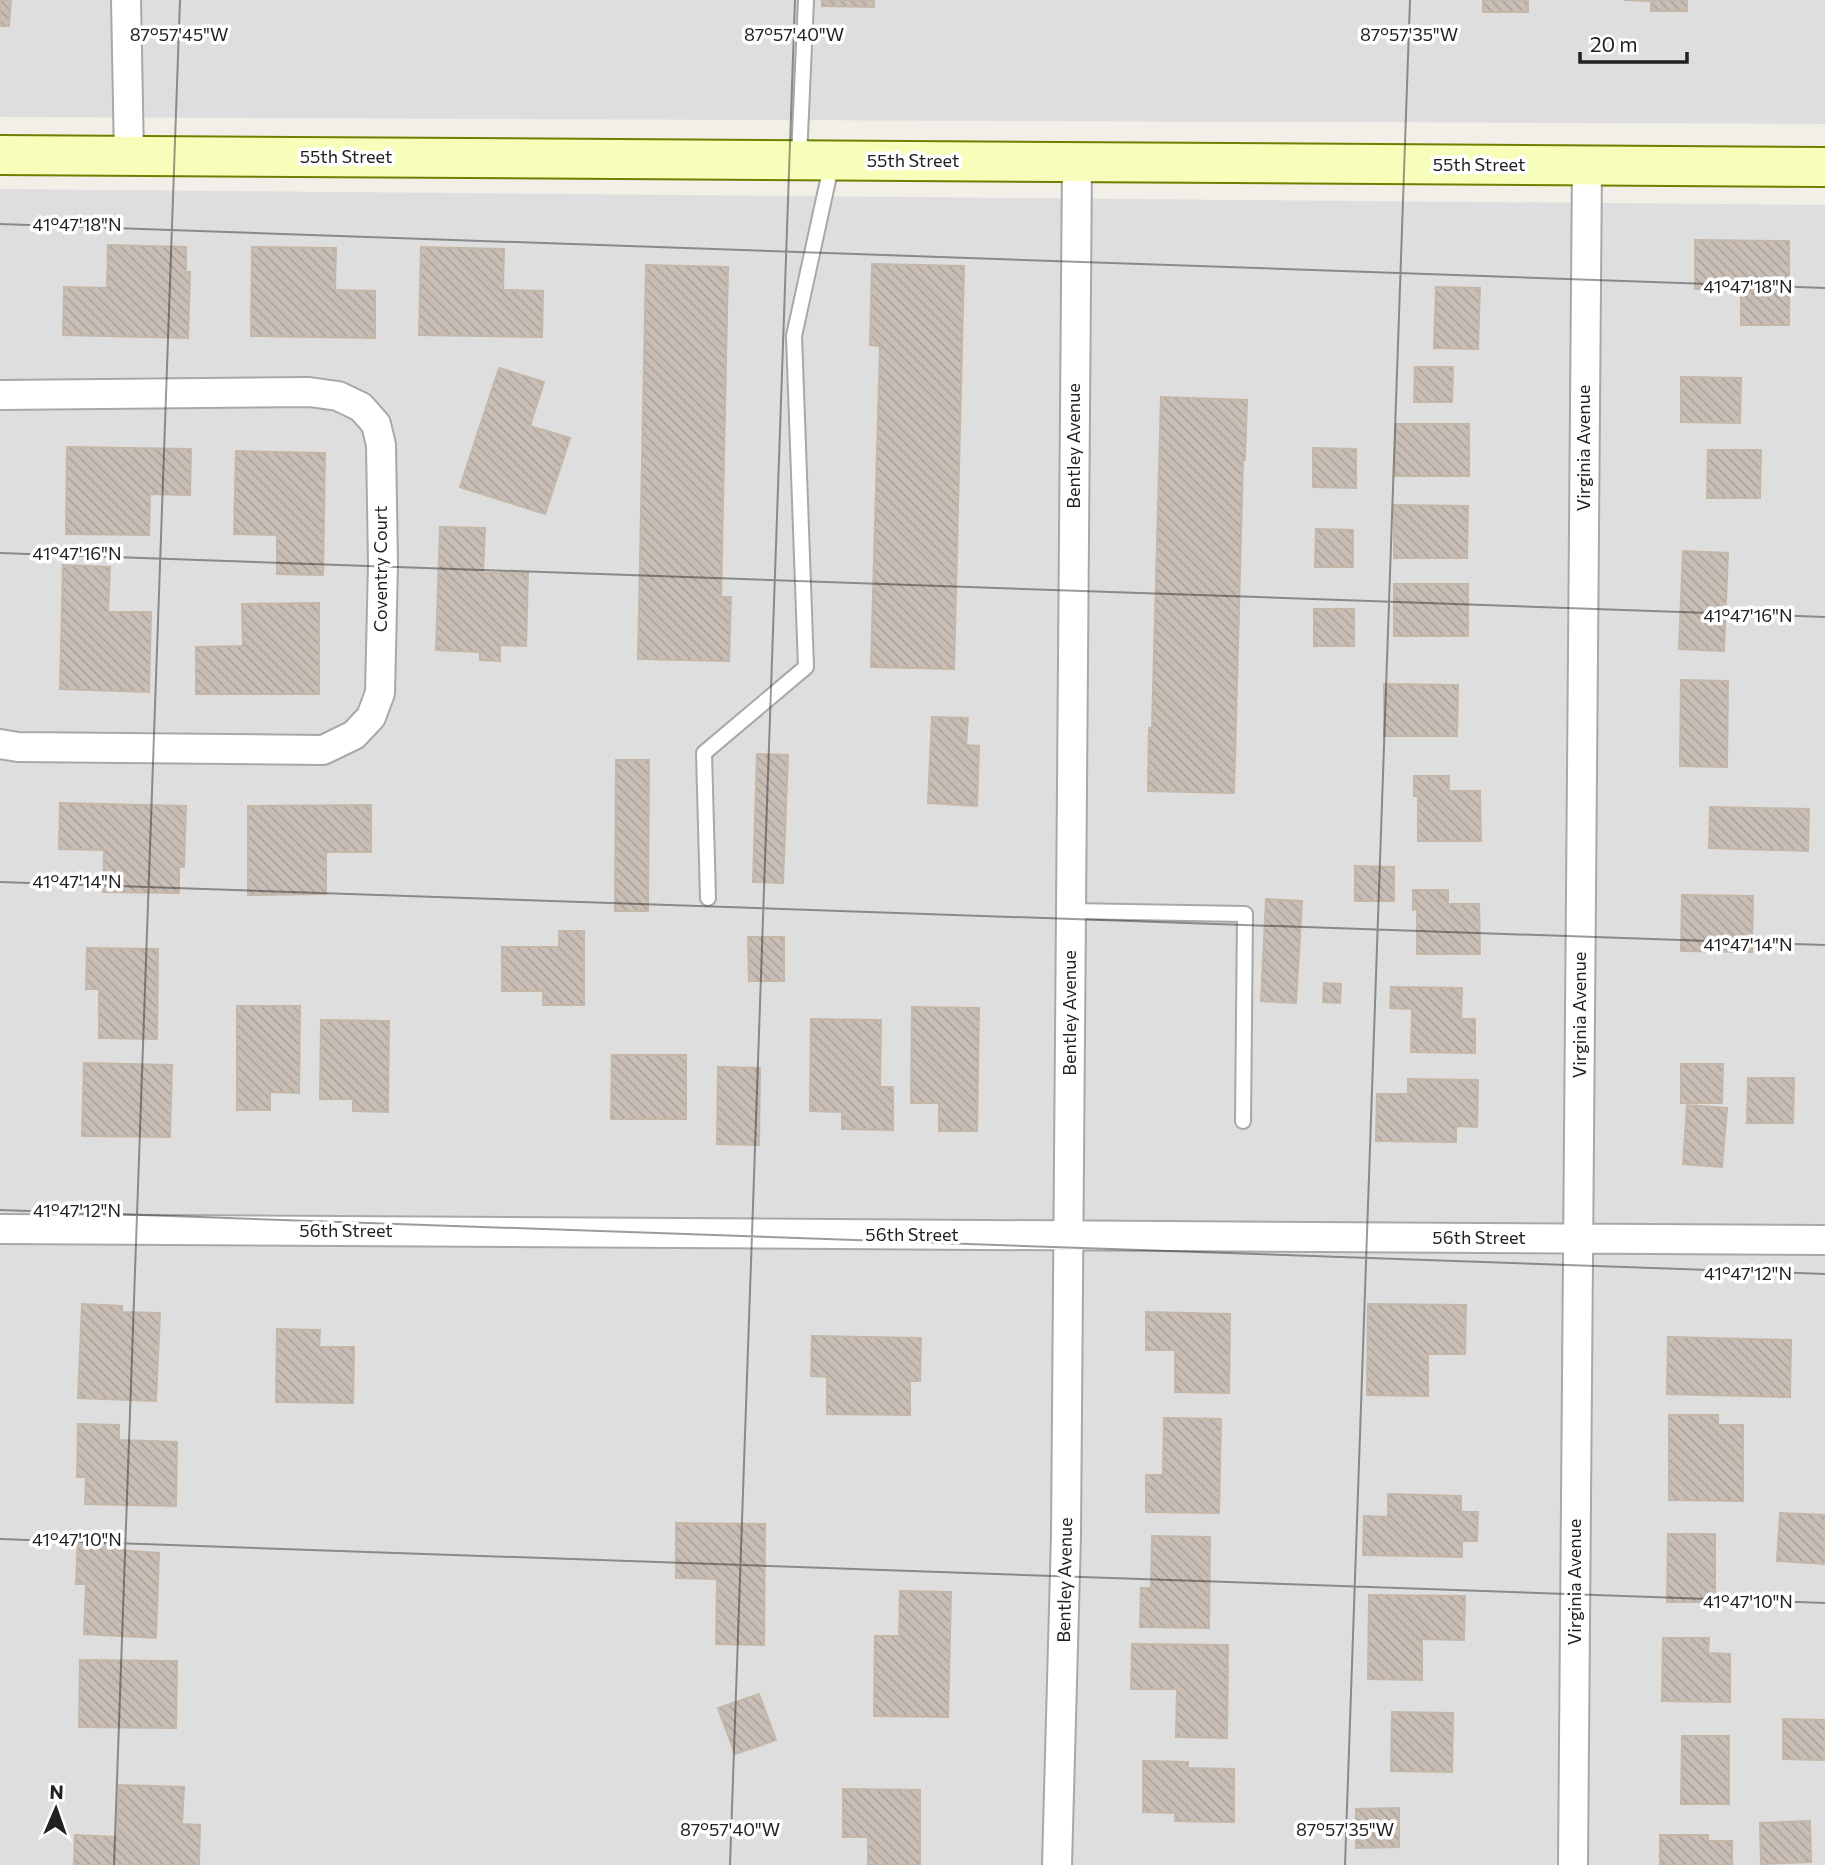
<svg xmlns="http://www.w3.org/2000/svg" width="1825" height="1865" viewBox="0 0 1825 1865" font-family="Commissioner,sans-serif">
<style>
.residential{fill:#dfdede}
.building{fill:url(#building-back-hatch);stroke:#c5b7a8;stroke-width:2}
.lines{fill:none;stroke-linecap:round;stroke-linejoin:round}
.service-casing{stroke:#a8a8a8;stroke-width:18}
.minor-casing{stroke:#a8a8a8;stroke-width:32}
.secondary-casing{stroke:#6c8100;stroke-width:42}
.service{stroke:#fff;stroke-width:14}
.minor{stroke:#fff;stroke-width:28}
.secondary{stroke:#f7feb9;stroke-width:38}
.ticks{fill:none;stroke:#212121;stroke-width:2;stroke-opacity:0.45}
.labels{text-anchor:middle;stroke-width:7;stroke-linejoin:round;paint-order:stroke}
.street-label{font-size:18px;fill:#212121;stroke:#fff}
.ticks-label{font-size:18px;text-anchor:middle;fill:#212121;stroke:#fff;stroke-width:7;stroke-linejoin:round;paint-order:stroke}
</style>
<defs>
<pattern id="building-back-hatch" width="6" height="6" patternUnits="userSpaceOnUse" patternTransform="scale(1.75)"><rect width="6" height="6" fill="#c8beb6"/><path d="M-1 5l2 2M0 0l6 6M5-1l2 2" fill="none" stroke="#aca39c"/></pattern>
</defs>
<rect width="100%" height="100%" fill="#f2efe8"/>
<!-- residential -->
<path class="residential" d="M0,0H1825V124L0,117Z
M0,189L1825,205V1865H0Z"/>
<!-- building -->
<path class="building" d="M0,0H11L9,26H0Z
M822,0H874V7L822,6Z
M1483,0H1528V12H1483Z
M1624,0H1687V11H1651V1Z
M1695,240L1789,241V325H1741V289H1695Z
M108,245L186,247V272H190L188,338L63,335L64,287L107,288Z
M252,247L336,248L335,290L375,291V338L251,336Z
M421,247L504,249L503,290L543,291L542,337L419,335Z
M872,264L964,266L954,669L871,667L880,346L870,345Z
M646,265L728,267L721,597H731L729,661L638,659Z
M1436,287L1480,288L1478,349L1434,348Z
M1415,367H1453L1452,402H1414Z
M499,368L544,382L530,426L570,438L545,514L460,487Z
M1681,377L1741,378L1740,423L1681,422Z
M1161,397L1247,400L1245,460H1243L1234,793L1148,791L1149,728H1152Z
M1396,424H1469V476H1395Z
M67,447L191,449L190,495L150,494L149,535L66,534Z
M1313,448L1356,449V488L1313,487Z
M1708,450H1761L1760,498H1707Z
M236,451L325,453L323,575L277,574V535L234,534Z
M1394,505L1468,506L1467,558H1394Z
M440,527L485,528L483,573H528L526,646L500,645V661L480,660V652L436,650Z
M1316,529L1353,530V567H1315Z
M1683,551L1728,553L1724,651L1679,649Z
M63,565L110,567L108,612H151L149,692L60,689Z
M1394,584H1468V636H1394Z
M319,603V694H196V647L243,646L242,604Z
M1314,609H1354V646H1314Z
M1681,680L1728,681L1727,767L1680,766Z
M1384,684L1458,685L1457,736H1384Z
M932,717L968,718L966,745L979,746L977,806L928,803Z
M757,754L788,755L783,883L753,882Z
M616,760H649L648,911H615Z
M1414,776H1449V791H1480L1481,841H1418V796H1414Z
M60,803L186,806L184,867H179V893L103,892L104,850L59,849Z
M371,805V852H326V894L248,895V806Z
M1710,807L1809,809L1808,851L1709,848Z
M1355,866L1394,867V901H1355Z
M1413,890H1448V904H1479L1480,954H1417V909L1413,910Z
M1682,895L1753,896L1752,952L1681,951Z
M1266,899L1302,901L1296,1003L1261,1001Z
M559,931H584V1005H543V991H502V947H559Z
M748,937H784V981H749Z
M87,948L158,949L157,1039L99,1038V989H86Z
M1324,983L1341,984L1340,1003L1323,1002Z
M1391,987L1462,988L1461,1019H1475V1053L1411,1052L1412,1009L1390,1008Z
M237,1006H300L299,1093L270,1092V1110H237Z
M912,1007L979,1008L977,1131H939V1103H911Z
M811,1019L881,1020L880,1087H893V1130L842,1129V1112L810,1111Z
M321,1020L389,1021L388,1112L353,1111V1099H320Z
M612,1055H686V1119H611Z
M84,1063L172,1065L170,1137L82,1136Z
M1681,1064H1723L1722,1103H1681Z
M718,1067L760,1068L759,1145L717,1144Z
M1748,1078H1794L1793,1123H1747Z
M1408,1079L1478,1080L1477,1127L1456,1126V1142L1376,1141L1377,1094H1408Z
M1687,1105L1727,1108L1722,1167L1683,1164Z
M82,1304L122,1306V1312L160,1313L156,1401L78,1398Z
M1368,1304L1466,1305L1465,1354H1428V1396L1367,1395Z
M1146,1312L1230,1314L1229,1393L1175,1392V1350H1146Z
M277,1329L320,1330L319,1347H354L353,1403L276,1402Z
M812,1336L921,1338L920,1381H910V1415L827,1414V1377L811,1376Z
M1668,1337L1791,1340L1790,1397L1667,1394Z
M1669,1415H1718V1425H1743V1501L1669,1500Z
M1164,1418L1221,1419L1219,1513L1146,1512V1475H1163Z
M78,1424L119,1425V1440L177,1442L176,1506L85,1504L86,1477H77Z
M1388,1494L1461,1496V1512H1478L1477,1541H1462V1557L1363,1555L1364,1516L1388,1517Z
M1780,1513L1825,1515V1564L1777,1561Z
M676,1523L765,1524L764,1645L716,1644L717,1579L676,1578Z
M78,1534L119,1536L118,1550L159,1553L156,1638L84,1634L86,1584H76Z
M1668,1534H1715V1602H1667Z
M1152,1536L1210,1537L1209,1628L1140,1627L1141,1588H1151Z
M900,1591L951,1592L948,1717L874,1716L875,1636H899Z
M1369,1595L1465,1596L1464,1640L1422,1639V1680L1368,1679Z
M1663,1638H1709L1708,1653L1730,1654V1702L1662,1701Z
M1132,1644L1228,1645L1227,1738L1176,1737L1177,1689H1131Z
M80,1660L177,1661L176,1728L79,1727Z
M759,1694L776,1740L735,1754L718,1708Z
M1392,1712L1453,1713L1452,1772L1391,1771Z
M1783,1719L1825,1720V1760L1783,1759Z
M1682,1736H1729V1804H1681Z
M1143,1761L1188,1762V1768L1234,1769V1822L1175,1821V1813L1143,1812Z
M119,1785L184,1787L182,1824L200,1825L199,1865H74L75,1835L117,1837Z
M843,1789L920,1790V1865H868V1837H843Z
M1399,1808V1847L1356,1848V1809Z
M1810,1821L1811,1862L1761,1864L1760,1823Z
M1660,1835H1708V1841H1732V1865H1660Z"/>
<g class="lines">
<!-- service casing -->
<g class="service-casing">
<path id="service" d="M799,158L806,0
M708,898L704,753L806,667L794,336L832,162
M1071,911L1245,914L1243,1121"/>
</g>
<!-- minor casing -->
<g class="minor-casing">
<path id="minor" d="M126,0L129,156
M0,395L309,392L338,396L361,407L376,424L381,445L383,564L380,693L371,717L354,735L323,750L18,747L0,744
M0,1229L1825,1240
M1057,1865L1066,1535L1077,162
M1573,1865L1587,165"/>
</g>
<!-- secondary casing -->
<g class="secondary-casing">
<path id="secondary" d="M0,155L1825,167"/>
</g>
<!-- service -->
<use href="#service" class="service"/>
<!-- minor -->
<use href="#minor" class="minor"/>
<!-- secondary -->
<use href="#secondary" class="secondary"/>
</g>
<!-- ticks -->
<path class="ticks" d="M0,224L1825,288M0,553L1825,617M0,882L1825,945M0,1210L1825,1274M0,1539L1825,1603M114,1865L180,0M730,1865L795,0M1345,1865L1410,0"/>
<g class="labels">
<!-- street labels -->
<g class="street-label">
<text x="346" y="163">55th Street</text>
<text x="913" y="167">55th Street</text>
<text x="1479" y="171">55th Street</text>
<text transform="translate(1074 446) rotate(-90)" y="6">Bentley Avenue</text>
<text transform="translate(1584 448) rotate(-90)" y="6">Virginia Avenue</text>
<text transform="translate(381 569) rotate(-90)" y="6">Coventry Court</text>
<text transform="translate(1070 1013) rotate(-90)" y="6">Bentley Avenue</text>
<text transform="translate(1580 1015) rotate(-90)" y="6">Virginia Avenue</text>
<text x="346" y="1237">56th Street</text>
<text x="912" y="1241">56th Street</text>
<text x="1479" y="1244">56th Street</text>
<text transform="translate(1065 1580) rotate(-89)" y="6">Bentley Avenue</text>
<text transform="translate(1575 1582) rotate(-90)" y="6">Virginia Avenue</text>
</g>
</g>
<g class="ticks-label">
<text x="179" y="41">87°57'45"W</text>
<text x="794" y="41">87°57'40"W</text>
<text x="1409" y="41">87°57'35"W</text>
<text x="77" y="231">41°47'18"N</text>
<text x="1748" y="293">41°47'18"N</text>
<text x="77" y="560">41°47'16"N</text>
<text x="1748" y="622">41°47'16"N</text>
<text x="77" y="888">41°47'14"N</text>
<text x="1748" y="951">41°47'14"N</text>
<text x="77" y="1217">41°47'12"N</text>
<text x="1748" y="1280">41°47'12"N</text>
<text x="77" y="1546">41°47'10"N</text>
<text x="1748" y="1608">41°47'10"N</text>
<text x="730" y="1836">87°57'40"W</text>
<text x="1345" y="1836">87°57'35"W</text>
</g>
<!-- north arrow -->
<g transform="translate(56 1809) rotate(2)" stroke="#ffffff" stroke-width="5" paint-order="stroke">
<path d="M0-5L12 26L0 18L-12 26Z" fill="#212121"/>
<text y="-10" font-size="19" font-weight="bold" text-anchor="middle" fill="#212121">N</text>
</g>
<!-- scale -->
<path d="M1580 52v10h107v-10" fill="none" stroke="#212121" stroke-width="3.5"/>
<text x="1590" y="52" font-size="21" fill="#212121" stroke="#ffffff" stroke-width="5" paint-order="stroke">20 m</text>
</svg>
